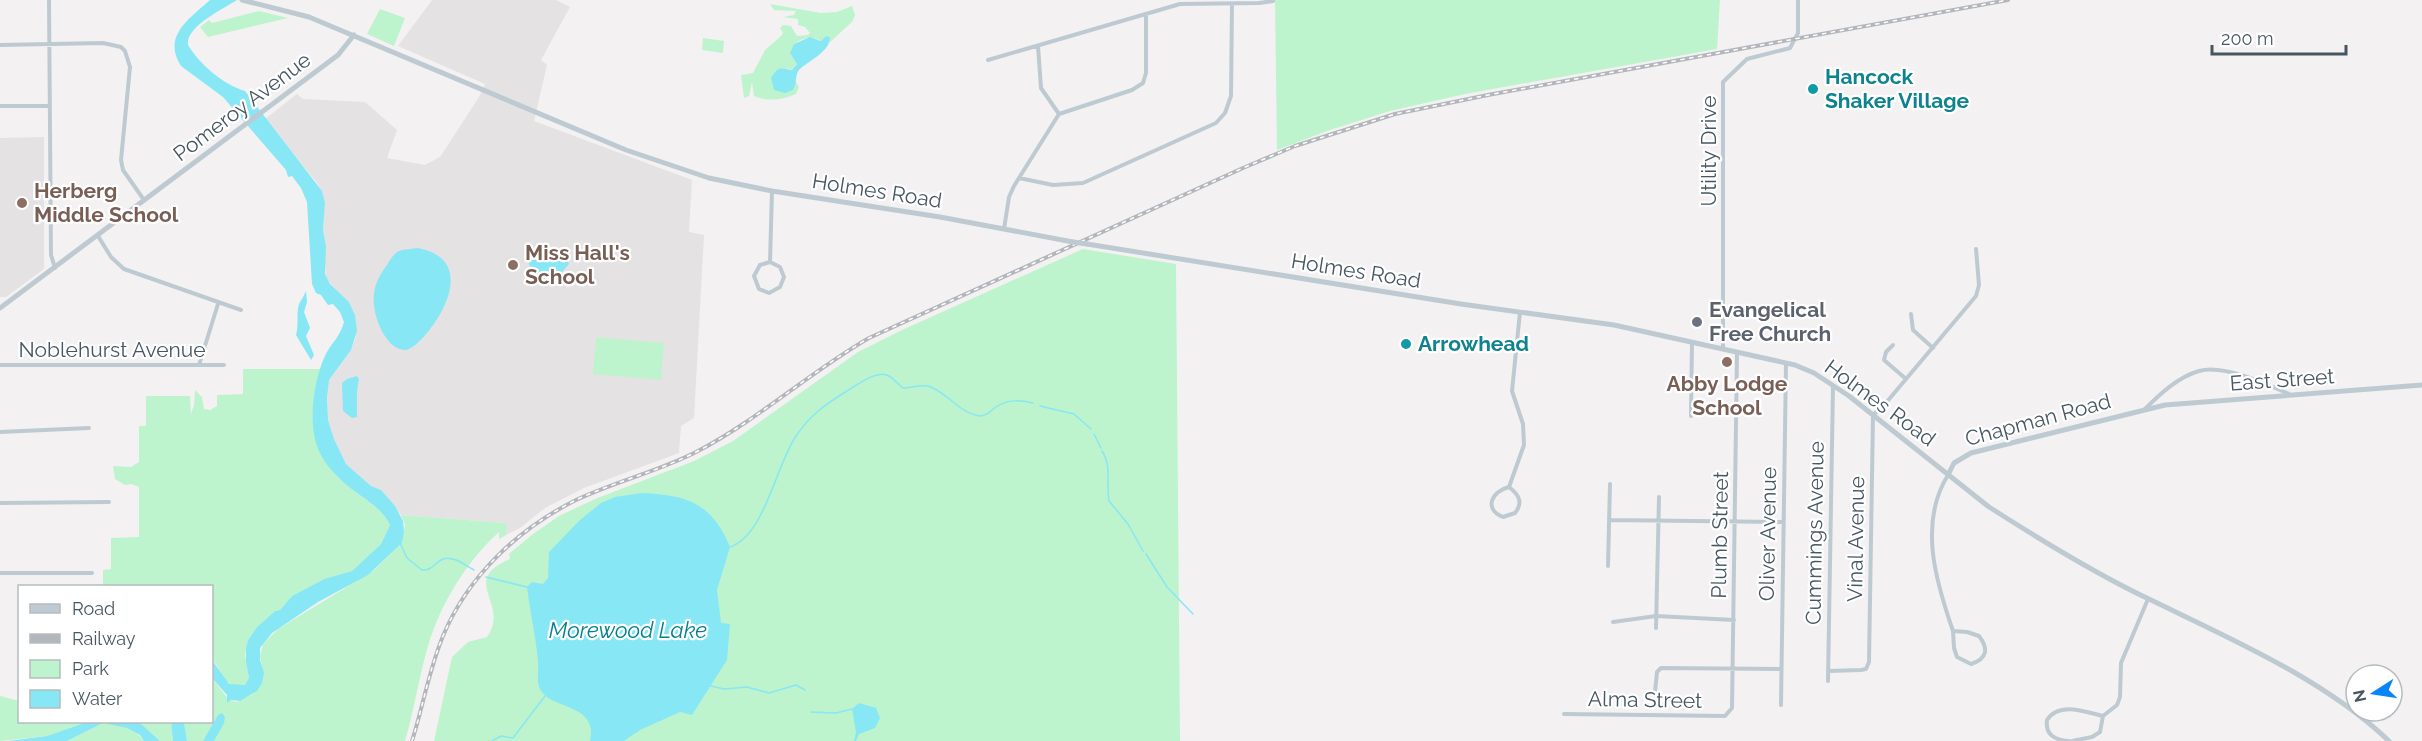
<svg xmlns="http://www.w3.org/2000/svg" width="2422" height="741" viewBox="0 0 2422 741" font-family="Raleway,sans-serif">
<style>
.education{fill:#e5e2e4}
.green{fill:#bdf4cd}
.water{fill:#87e7f4}
.lines{fill:none;stroke-linecap:round;stroke-linejoin:round}
.stream{stroke:#87e7f4;stroke-width:1.5}
.minor{stroke:#becad2;stroke-width:4}
.tertiary{stroke:#becad2;stroke-width:5}
.rail-casing{stroke:#b3b7bc;stroke-width:4}
.rail{stroke:#fff;stroke-width:1.5;stroke-dasharray:4.5;stroke-linecap:butt}
.tertiary-bridge{stroke:#becad2;stroke-width:5}
.culture-dot{fill:#0f9aa8;stroke:#fff;stroke-width:2}
.education-dot{fill:#8d6e63;stroke:#fff;stroke-width:2}
.worship-dot{fill:#6b7280;stroke:#fff;stroke-width:2}
.labels{text-anchor:middle;stroke-width:4.5;stroke-linejoin:round;paint-order:stroke}
.culture-label{font-size:21px;font-weight:bold;fill:#0d838f;stroke:#fff;text-anchor:start}
.street-label{font-size:21px;fill:#475761;stroke:#fff}
.education-label{font-size:21px;font-weight:bold;fill:#785e54;stroke:#fff;text-anchor:start}
.worship-label{font-size:21px;font-weight:bold;fill:#5b616d;stroke:#fff;text-anchor:start}
.water-label{font-size:22px;font-style:italic;fill:#048090;stroke:#fff}
</style>
<rect width="100%" height="100%" fill="#f4f1f2"/>
<!-- education -->
<path class="education" d="M432,0H556L570,7L541,60L547,65L534,121L692,180L689,232L704,235L694,418L681,426L679,453L584,488L545,508L520,528L506,535V523L401,515L381,490L371,486L346,464L334,439L328,420L327,389L329,380L351,350L356,337L355,315L349,302L334,288L326,278L323,230L325,203L318,184L265,119L297,94L303,99L365,102L397,130L387,158L425,165L440,157L479,97L485,84L398,46Z
M44,137V269L6,297H0V138Z"/>
<!-- green -->
<path class="green" d="M1275,0H1720L1717,49L1465,94L1390,111L1327,131L1277,150Z
M770,4L821,13L837,12L852,6L855,15L852,22L829,43L830,37L826,36L821,41C812,35 802,38 794,44L791,55L797,63L792,70L787,68L799,87L796,94C783,100 767,102 754,96L752,82L749,96L744,98L741,75L753,73L765,50L781,36L783,33L780,28L783,25L791,26L797,36L808,35L810,33L805,27L798,25V19L783,17L794,15L796,11L774,10Z
M380,9L405,18L394,46L367,34Z
M259,11L288,18L208,37L200,27L209,20L212,23Z
M703,38L724,41L723,53L702,50Z
M1083,249L1176,264L1180,741H434L452,657L468,642L487,637C511,604 458,581 510,559L509,554L533,534L559,516L595,499L694,461L733,441L858,352L902,330Z
M596,337L664,343L661,380L593,374Z
M243,369H320C307,413 311,457 350,488C362,497 383,510 390,525L381,544L352,571L324,579L292,596L280,610L275,611L257,627L248,640L245,655L249,678L248,683C226,698 223,669 212,660V586H103V570L111,569V538L139,537V487L131,484L125,485L115,479L113,466L131,467L139,462V426H146V396H190L191,414L194,405L195,390L202,397L204,409L210,410L217,406V395L243,394Z
M401,515L506,523V535L499,539V532C466,562 441,603 428,646C419,677 414,710 405,741H187L184,722H212V678L229,700L237,702L253,694L262,667L260,656L263,644L278,629L373,571L402,543L405,525Z
M0,696L19,701L20,722H87L47,736L0,741Z
M139,722H171L173,741H160Z
M103,723C118,724 135,728 144,741H67Z"/>
<!-- water -->
<path class="water" d="M210,0H237C223,9 185,27 188,45C200,65 224,85 245,91L322,191L325,203L323,230L326,247L325,274L330,284L349,302L355,315L357,331L351,350L329,380L327,397L328,420L334,439L346,464L371,486L381,490L395,506L403,521L404,532L402,543L368,575L318,602L272,633L260,648V660L264,673L262,683L257,691L240,701L231,700L227,703V695L212,678V660L229,684L245,685L249,678L246,662V648L248,640L257,627L275,611L280,610L292,596L324,579L352,571L381,544L390,525C381,506 357,495 343,482C334,473 325,464 320,453C307,428 313,383 324,358C329,345 340,338 344,322L340,312L333,304L328,305L321,295L316,293L312,284L307,202L301,188L292,176L288,177L286,170L223,97L181,66C162,36 189,19 210,0Z
M826,36L830,37C830,51 811,60 801,68C794,73 798,82 793,90L785,93L774,90L771,78C778,66 780,68 792,70L797,64L790,53L794,44L810,37L821,41Z
M418,248C491,262 421,351 405,350C384,349 371,311 374,294C375,283 381,273 387,265C390,260 394,253 399,251C405,249 412,249 418,248Z
M540,248H552L564,253L569,264L561,273L539,284L533,281L529,263L532,252Z
M306,291L307,302L304,312L310,328L306,336L314,355L311,360L296,335C299,325 296,314 299,304C301,300 304,296 306,291Z
M357,376L359,379C356,391 357,405 357,417L352,418L343,411L342,383L347,379Z
M642,493C687,495 712,503 730,547L717,590L721,623L730,624L727,660L692,715L680,712L640,730L624,741H590C599,703 550,710 540,689C536,682 539,670 538,661C536,637 530,612 527,587L532,582L543,584L548,578L549,552L580,520L601,503L615,497Z
M859,703L876,708L880,718L875,728L859,734L856,741H854L856,732L852,709Z
M222,713L225,717L224,723L214,741H203L218,715Z
M87,722H139L160,741H144L140,735L127,728L103,723L67,741H8L47,736Z
M171,722H184L187,741H173Z"/>
<g class="lines">
<!-- stream -->
<path class="stream" d="M1040,406L1074,414L1091,429
M1094,434L1101,448
M1102,451C1112,466 1106,484 1109,501L1128,524L1143,551
M400,543L407,558L422,570C432,571 434,563 443,559C453,555 466,566 474,570
M730,547C765,535 776,465 796,436C810,415 826,404 847,391C857,385 877,369 889,376C894,379 898,384 903,388C912,388 923,383 931,387C948,394 961,414 980,416C988,416 990,411 996,407C1008,399 1020,400 1033,403
M1146,554L1167,587L1193,614
M486,577L527,587
M711,686L724,689L747,687L769,693L796,685L805,690
M811,712L836,713L852,709
M492,741L501,736L513,738L545,696"/>
<!-- minor -->
<path class="minor" d="M49,0L51,255L55,268
M0,45L103,43L121,47L125,51L130,67L121,160L123,170L144,200
M988,60L1180,4L1259,3L1273,1
M0,106H50
M1059,114L1132,90L1143,83L1146,73V14
M1019,178L1053,185L1083,183L1216,123L1225,113L1231,96L1232,4
M1004,229L1009,197L1014,186L1059,114L1041,88L1038,46
M98,236L111,257L124,269L241,310
M770,262L760,265L754,276L759,289L769,293L780,287L784,277L780,267L770,262L772,191
M1911,314L1913,330L1933,348
M1893,345L1886,352L1884,360L1906,379
M1723,348V82L1747,59L1790,48L1798,33V0
M0,365H224
M199,365L218,304
M2145,409C2160,394 2178,377 2199,371C2223,364 2267,384 2289,394
M1691,416L1692,342
M0,432L89,428
M1948,475C1918,523 1936,582 1953,631L1967,632L1979,636C1989,649 1987,659 1971,664L1957,657L1954,648L1953,631
M1509,487C1492,491 1483,509 1503,517L1515,513C1524,502 1518,494 1509,487L1524,445L1523,424L1512,391L1520,312
M0,503L109,502
M1609,520L1784,522
M1608,566L1610,484
M0,573H92
M1613,622L1656,616L1734,620
M1656,628L1659,497
M1828,671L1861,670L1866,669L1869,662L1873,415L1885,404L1976,296L1979,285L1976,249
M1828,681L1833,386
M1655,692L1657,672L1661,668L1781,669
M1781,705L1786,363
M1564,714L1725,716L1732,708L1737,352
M2069,741C2055,740 2045,735 2047,720C2059,701 2086,712 2103,716L2117,705L2120,697L2121,663L2148,599
M2072,741L2092,737L2100,732L2103,716"/>
<!-- tertiary -->
<path class="tertiary" d="M242,0L309,17L626,150L709,178L772,191L940,217L1073,242
M1087,244L1461,304L1614,325L1795,365L1814,373L1849,396L1989,507L2008,519C2054,548 2102,577 2151,600C2231,639 2324,679 2389,741
M0,308L338,55L354,35
M1948,475L1954,463L1971,453L2165,405L2422,385"/>
<!-- rail casing -->
<g class="rail-casing">
<path id="rail" d="M412,741C423,706 429,670 443,636C468,576 518,529 576,500C616,481 660,471 698,451C759,419 810,372 869,338L1243,168L1295,146L1395,114L1488,95L2008,0"/>
</g>
<!-- rail -->
<use href="#rail" class="rail"/>
<!-- tertiary-bridge -->
<path class="tertiary-bridge" d="M1073,242L1087,244"/>
</g>
<!-- markers -->
<g class="culture-dot">
<circle cx="1813" cy="89" r="6"/>
<circle cx="1406" cy="344" r="6"/>
</g>
<g class="education-dot">
<circle cx="22" cy="203" r="6"/>
<circle cx="513" cy="265" r="6"/>
<circle cx="1727" cy="362" r="6"/>
</g>
<circle class="worship-dot" cx="1697" cy="322" r="6"/>
<g class="labels">
<!-- culture labels -->
<g class="culture-label">
<text x="1825" y="84">Hancock<tspan x="1825" dy="24">Shaker Village</tspan></text>
<text x="1418" y="351">Arrowhead</text>
</g>
<!-- street labels -->
<g class="street-label">
<text transform="translate(242 107) rotate(-37)" y="7">Pomeroy Avenue</text>
<text transform="translate(1709 151) rotate(-90)" y="7">Utility Drive</text>
<text transform="translate(877 191) rotate(9)" y="7">Holmes Road</text>
<text transform="translate(1356 271) rotate(9)" y="7">Holmes Road</text>
<text x="112" y="357">Noblehurst Avenue</text>
<text transform="translate(2282 380) rotate(-4)" y="7">East Street</text>
<text transform="translate(1880 403) rotate(36)" y="7">Holmes Road</text>
<text transform="translate(2038 420) rotate(-15)" y="7">Chapman Road</text>
<text transform="translate(1815 533) rotate(-89)" y="7">Cummings Avenue</text>
<text transform="translate(1768 534) rotate(-89)" y="7">Oliver Avenue</text>
<text transform="translate(1720 535) rotate(-89)" y="7">Plumb Street</text>
<text transform="translate(1856 539) rotate(-89)" y="7">Vinal Avenue</text>
<text transform="translate(1645 700) rotate(1)" y="7">Alma Street</text>
</g>
<!-- education labels -->
<g class="education-label">
<text x="34" y="198">Herberg<tspan x="34" dy="24">Middle School</tspan></text>
<text x="525" y="260">Miss Hall's<tspan x="525" dy="24">School</tspan></text>
<text x="1727" y="391" text-anchor="middle">Abby Lodge<tspan x="1727" dy="24">School</tspan></text>
</g>
<!-- worship labels -->
<g class="worship-label">
<text x="1709" y="317">Evangelical<tspan x="1709" dy="24">Free Church</tspan></text>
</g>
<!-- water labels -->
<g class="water-label">
<text x="628" y="638">Morewood Lake</text>
</g>
</g>
<!-- legend -->
<rect x="18" y="585" width="195" height="138" fill="#ffffff" stroke="#b5bcc0" stroke-width="1.5"/>
<rect x="30" y="604" width="30" height="9" fill="#becad2" stroke="#b5bcc0" stroke-width="1.5"/>
<text x="72" y="615" font-size="18" fill="#475761">Road</text>
<rect x="30" y="634" width="30" height="9" fill="#b3b7bc" stroke="#b5bcc0" stroke-width="1.5"/>
<text x="72" y="645" font-size="18" fill="#475761">Railway</text>
<rect x="30" y="660" width="30" height="18" fill="#bdf4cd" stroke="#b5bcc0" stroke-width="1.5"/>
<text x="72" y="675" font-size="18" fill="#475761">Park</text>
<rect x="30" y="690" width="30" height="18" fill="#87e7f4" stroke="#b5bcc0" stroke-width="1.5"/>
<text x="72" y="705" font-size="18" fill="#475761">Water</text>
<!-- north arrow -->
<g transform="translate(2374 693) rotate(258)"><circle r="28" fill="#ffffff" stroke="#b5bcc0" stroke-width="1.5"/>
<path d="M0-4.5L10 22L0 15L-10 22Z" fill="#0986f6"/>
<text y="-9" font-size="16" font-weight="bold" text-anchor="middle" fill="#475761">N</text>
</g>
<!-- scale -->
<path d="M2212 45v9h134v-9" fill="none" stroke="#475761" stroke-width="3"/>
<text x="2221" y="45" font-size="18" fill="#475761" stroke="#ffffff" stroke-width="4.5" paint-order="stroke">200 m</text>
</svg>
